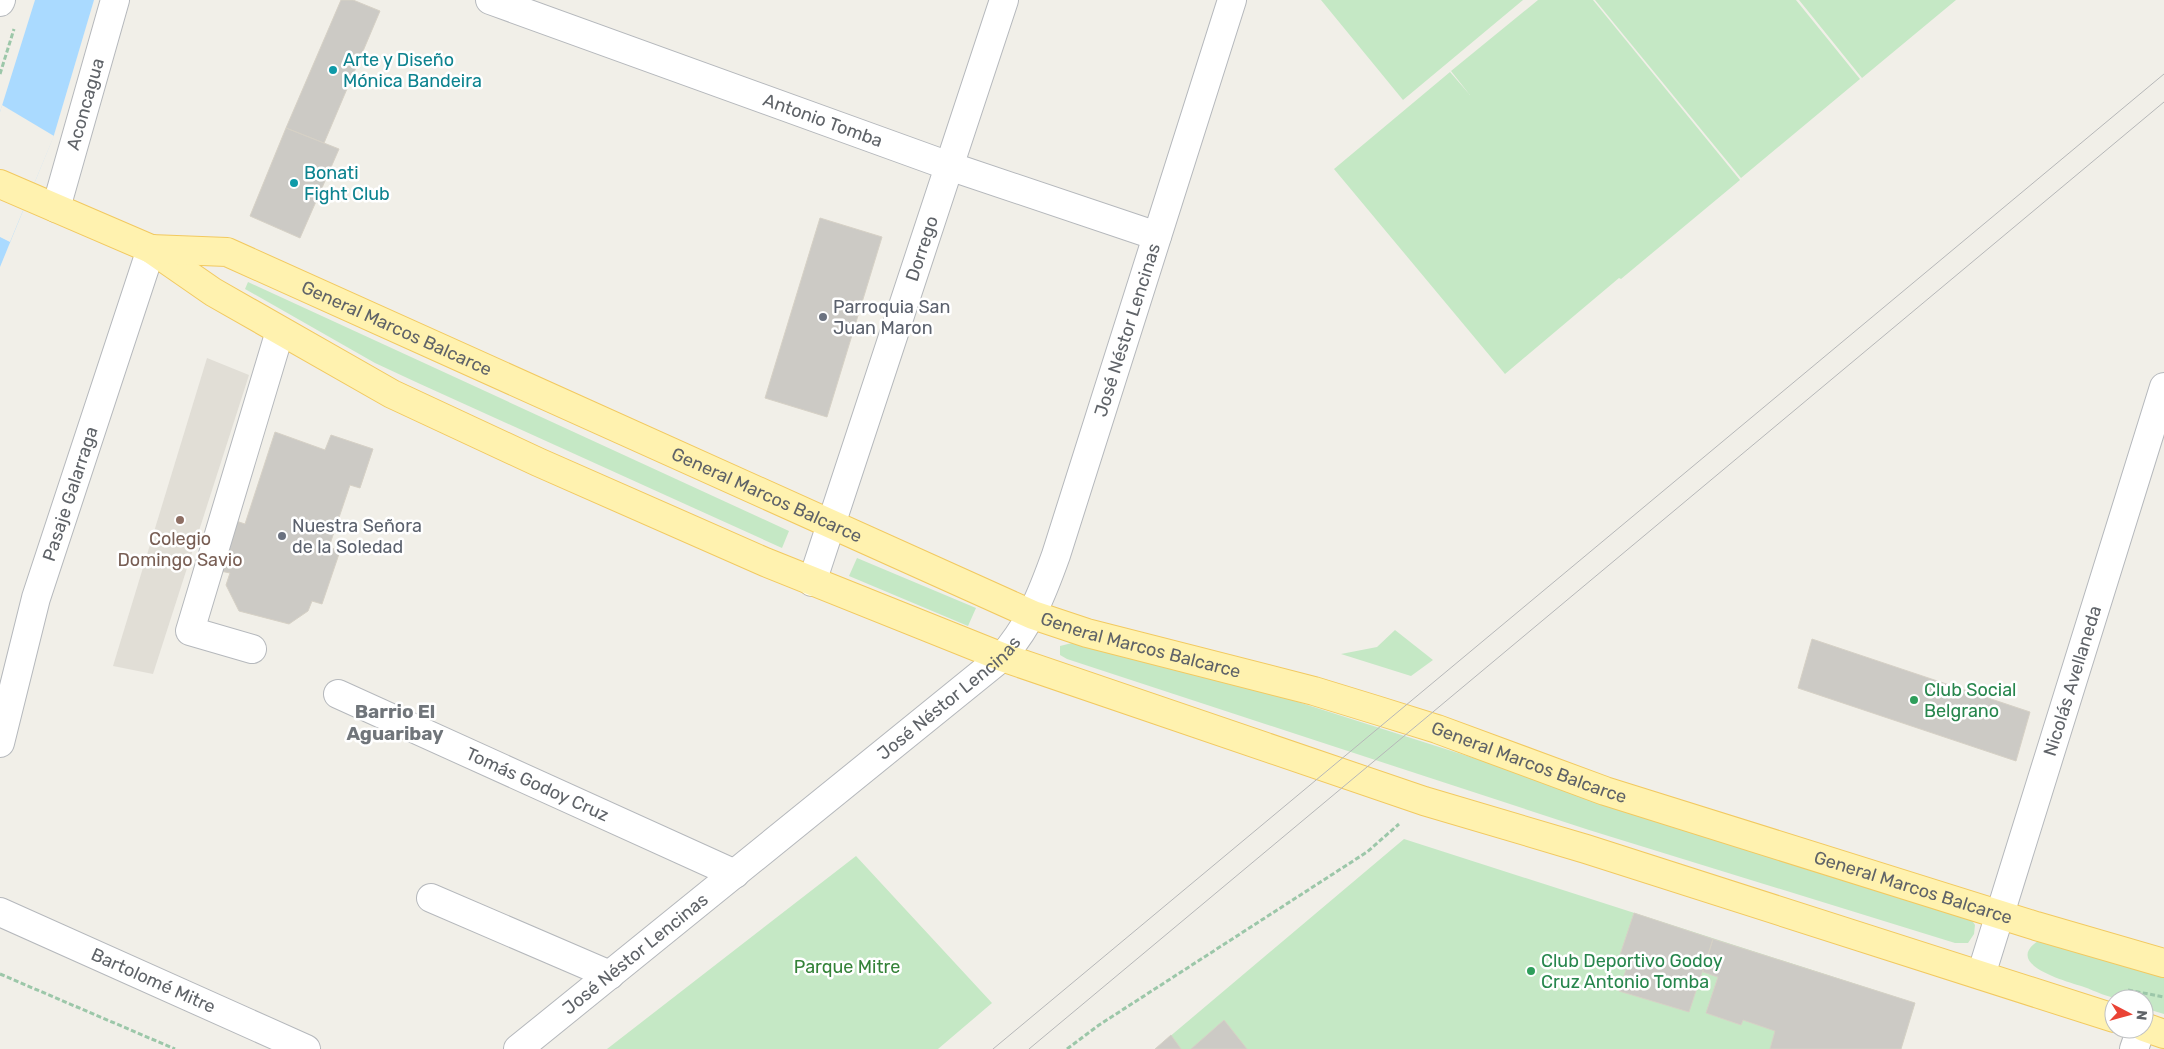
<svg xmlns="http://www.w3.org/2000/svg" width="2164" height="1049" viewBox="0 0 2164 1049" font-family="Rubik,sans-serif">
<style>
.education{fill:#e1ded6}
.green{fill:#c5e8c5}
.water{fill:#aadaff}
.pier{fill:#f1efe8}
.building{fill:#cccac5;stroke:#d6d1c6}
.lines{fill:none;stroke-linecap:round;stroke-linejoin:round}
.minor-casing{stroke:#b5b8bc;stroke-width:30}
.major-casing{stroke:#f2c960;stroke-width:30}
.path{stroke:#9cc7a9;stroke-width:3;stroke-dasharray:5 2.5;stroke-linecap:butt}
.minor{stroke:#fff;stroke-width:28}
.major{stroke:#fff2af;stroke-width:28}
.tram{stroke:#b6b7b8;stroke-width:1}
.culture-dot{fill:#0f9aa8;stroke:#fff;stroke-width:2}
.worship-dot{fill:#6b7280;stroke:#fff;stroke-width:2}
.education-dot{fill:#8d6e63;stroke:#fff;stroke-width:2}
.leisure-dot{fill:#2e9e5b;stroke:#fff;stroke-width:2}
.labels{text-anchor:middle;stroke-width:5;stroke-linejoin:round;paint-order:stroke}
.culture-label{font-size:18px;fill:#0d838f;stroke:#fff;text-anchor:start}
.street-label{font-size:18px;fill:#5f6368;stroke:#fff}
.worship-label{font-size:18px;fill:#5b616d;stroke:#fff;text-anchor:start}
.education-label{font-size:18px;fill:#785e54;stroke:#fff}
.leisure-label{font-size:18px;fill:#27864d;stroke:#fff;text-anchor:start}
.park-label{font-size:18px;fill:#348238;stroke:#fff}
.neighbourhood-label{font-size:19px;font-weight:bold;fill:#70757a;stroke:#fff}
</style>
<rect width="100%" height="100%" fill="#f1efe8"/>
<!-- education -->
<path class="education" d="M207,358L249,375L153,674L113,666Z"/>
<!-- green -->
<path class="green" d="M1321,0H1523L1403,100Z
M1538,0H1593L1740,180L1621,279L1619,278L1505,374L1334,169L1450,72L1470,95L1451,71Z
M1595,0H1796L1860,79L1741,178Z
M1799,0H1956L1862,78Z
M248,282L789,531L782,548L418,383L375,363L245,289Z
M857,558L976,608L968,626L849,576Z
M1395,630L1433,660L1411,676L1341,654L1377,647Z
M1072,643L1096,647L1273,694L1969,916L1975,925L1974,934L1968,943H1955L1589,830L1067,659L1060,655V646Z
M1404,839L1915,1003L1901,1049H1155Z
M856,856L992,1003L938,1049H607Z
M2038,941L2164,974V1014L2144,1008V999C2136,999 2128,1000 2121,999C2109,998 2095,991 2084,987C2069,982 2002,965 2038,941Z"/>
<!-- water -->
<path class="water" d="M35,0H94L54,135L0,267V112Z"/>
<!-- pier -->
<path class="pier" d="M2,105L54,136L10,242L0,237V112Z"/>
<!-- building -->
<path class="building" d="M341,0H353L380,11L324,143L286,128Z
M286,128L339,149L300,238L250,216Z
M820,218L882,237L827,417L765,398Z
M275,432L325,450L331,435L373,449L360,488L350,485L329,547L340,551L322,604L312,601L308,611L289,624L239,611L226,585L230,573L220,571L236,521L245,524Z
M1812,639L2030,712L2016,761L1798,688Z
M1634,913L1713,939L1689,1012L1619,991L1627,967L1617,964Z
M1713,939L1915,1003L1901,1049H1770L1775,1031L1743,1020L1741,1025L1706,1013L1718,977L1703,972Z
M1224,1020L1247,1049H1191Z
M1171,1035L1181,1049H1155Z"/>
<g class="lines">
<!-- minor casing -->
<g class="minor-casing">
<g id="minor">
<path id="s1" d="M490,0L949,166L1157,236"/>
<path d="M0,2L1,0"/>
<path id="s2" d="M56,208L115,0"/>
<path id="s3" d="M812,582L1004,0"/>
<path d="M252,649L190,631L280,331"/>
<path id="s4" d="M338,694L735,874"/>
<path id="s5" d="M0,743L36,598L151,249"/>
<path d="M431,898L610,975"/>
<path id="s6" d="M0,912L306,1049"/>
<path id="s7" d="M1981,975L2164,387"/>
<path id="s8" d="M518,1049L1002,657C1030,625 1042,594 1056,555L1232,0"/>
<path d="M2134,1049L2141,1029"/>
</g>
</g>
<!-- major casing -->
<g class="major-casing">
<g id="major">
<path d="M0,184L151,249L213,292L392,394L538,462L765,562L1002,657L1424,801L1586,849L2114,1018"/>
<path id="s9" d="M151,249L227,252L1033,615L1087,633L1314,691L1376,710L1437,729L1605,791L2036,926L2164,963"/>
<path d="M2144,1027L2164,1034"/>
</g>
</g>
<!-- path -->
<path class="path" d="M0,74L14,29
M0,974L175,1049
M2128,990L2164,997
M1067,1049L1099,1025L1367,852L1399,824"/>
<!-- minor -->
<use href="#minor" class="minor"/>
<!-- major -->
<use href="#major" class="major"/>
<!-- tram -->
<path class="tram" d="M993,1049L2164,74
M1029,1049L2164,102"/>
</g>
<!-- markers -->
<g class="culture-dot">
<circle cx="333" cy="70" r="5"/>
<circle cx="294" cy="183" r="5"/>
</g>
<g class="worship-dot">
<circle cx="823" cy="317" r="5"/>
<circle cx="282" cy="536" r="5"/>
</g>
<circle class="education-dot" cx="180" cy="520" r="5"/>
<g class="leisure-dot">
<circle cx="1914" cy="700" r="5"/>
<circle cx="1531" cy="971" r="5"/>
</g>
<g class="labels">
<!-- culture labels -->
<g class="culture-label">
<text x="343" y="66">Arte y Diseño<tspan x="343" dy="21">Mónica Bandeira</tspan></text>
<text x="304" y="179">Bonati<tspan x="304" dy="21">Fight Club</tspan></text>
</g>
<!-- street labels -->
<g class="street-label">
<text dy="6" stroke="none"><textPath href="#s2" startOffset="108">Aconcagua</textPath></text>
<text dy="6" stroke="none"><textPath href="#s1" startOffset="354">Antonio Tomba</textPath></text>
<text dy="6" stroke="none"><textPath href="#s3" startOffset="351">Dorrego</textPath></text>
<text dy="6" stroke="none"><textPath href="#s9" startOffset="262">General Marcos Balcarce</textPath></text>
<text dy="6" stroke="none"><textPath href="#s8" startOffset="975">José Néstor Lencinas</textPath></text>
<text dy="6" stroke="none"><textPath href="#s5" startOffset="259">Pasaje Galarraga</textPath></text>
<text dy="6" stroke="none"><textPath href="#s9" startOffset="668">General Marcos Balcarce</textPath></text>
<text dy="6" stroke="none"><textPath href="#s9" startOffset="1072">General Marcos Balcarce</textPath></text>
<text dy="6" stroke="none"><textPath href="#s7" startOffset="308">Nicolás Avellaneda</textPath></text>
<text dy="6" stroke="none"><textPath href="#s8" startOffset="556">José Néstor Lencinas</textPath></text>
<text dy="6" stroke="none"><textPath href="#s9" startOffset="1478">General Marcos Balcarce</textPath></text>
<text dy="6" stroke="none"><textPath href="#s4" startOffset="219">Tomás Godoy Cruz</textPath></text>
<text dy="6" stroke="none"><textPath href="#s9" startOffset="1882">General Marcos Balcarce</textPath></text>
<text dy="6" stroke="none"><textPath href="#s8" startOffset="151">José Néstor Lencinas</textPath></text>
<text dy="6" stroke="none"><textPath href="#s6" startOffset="168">Bartolomé Mitre</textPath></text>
</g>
<!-- worship labels -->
<g class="worship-label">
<text x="833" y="313">Parroquia San<tspan x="833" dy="21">Juan Maron</tspan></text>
<text x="292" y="532">Nuestra Señora<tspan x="292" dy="21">de la Soledad</tspan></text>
</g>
<!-- education labels -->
<g class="education-label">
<text x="180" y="545">Colegio<tspan x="180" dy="21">Domingo Savio</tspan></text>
</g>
<!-- leisure labels -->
<g class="leisure-label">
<text x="1924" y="696">Club Social<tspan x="1924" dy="21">Belgrano</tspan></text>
<text x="1541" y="967">Club Deportivo Godoy<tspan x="1541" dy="21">Cruz Antonio Tomba</tspan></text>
</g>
<!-- park labels -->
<g class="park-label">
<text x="847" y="973">Parque Mitre</text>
</g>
<!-- neighbourhood labels -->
<g class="neighbourhood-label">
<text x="395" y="718">Barrio El<tspan x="395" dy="22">Aguaribay</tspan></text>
</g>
</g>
<!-- north arrow -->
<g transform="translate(2129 1014) rotate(96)"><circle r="24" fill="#ffffff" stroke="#bfc1c3"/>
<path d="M0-4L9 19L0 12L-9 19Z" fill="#ea4335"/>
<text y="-8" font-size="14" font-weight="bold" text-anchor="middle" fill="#5f6368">N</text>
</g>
</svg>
